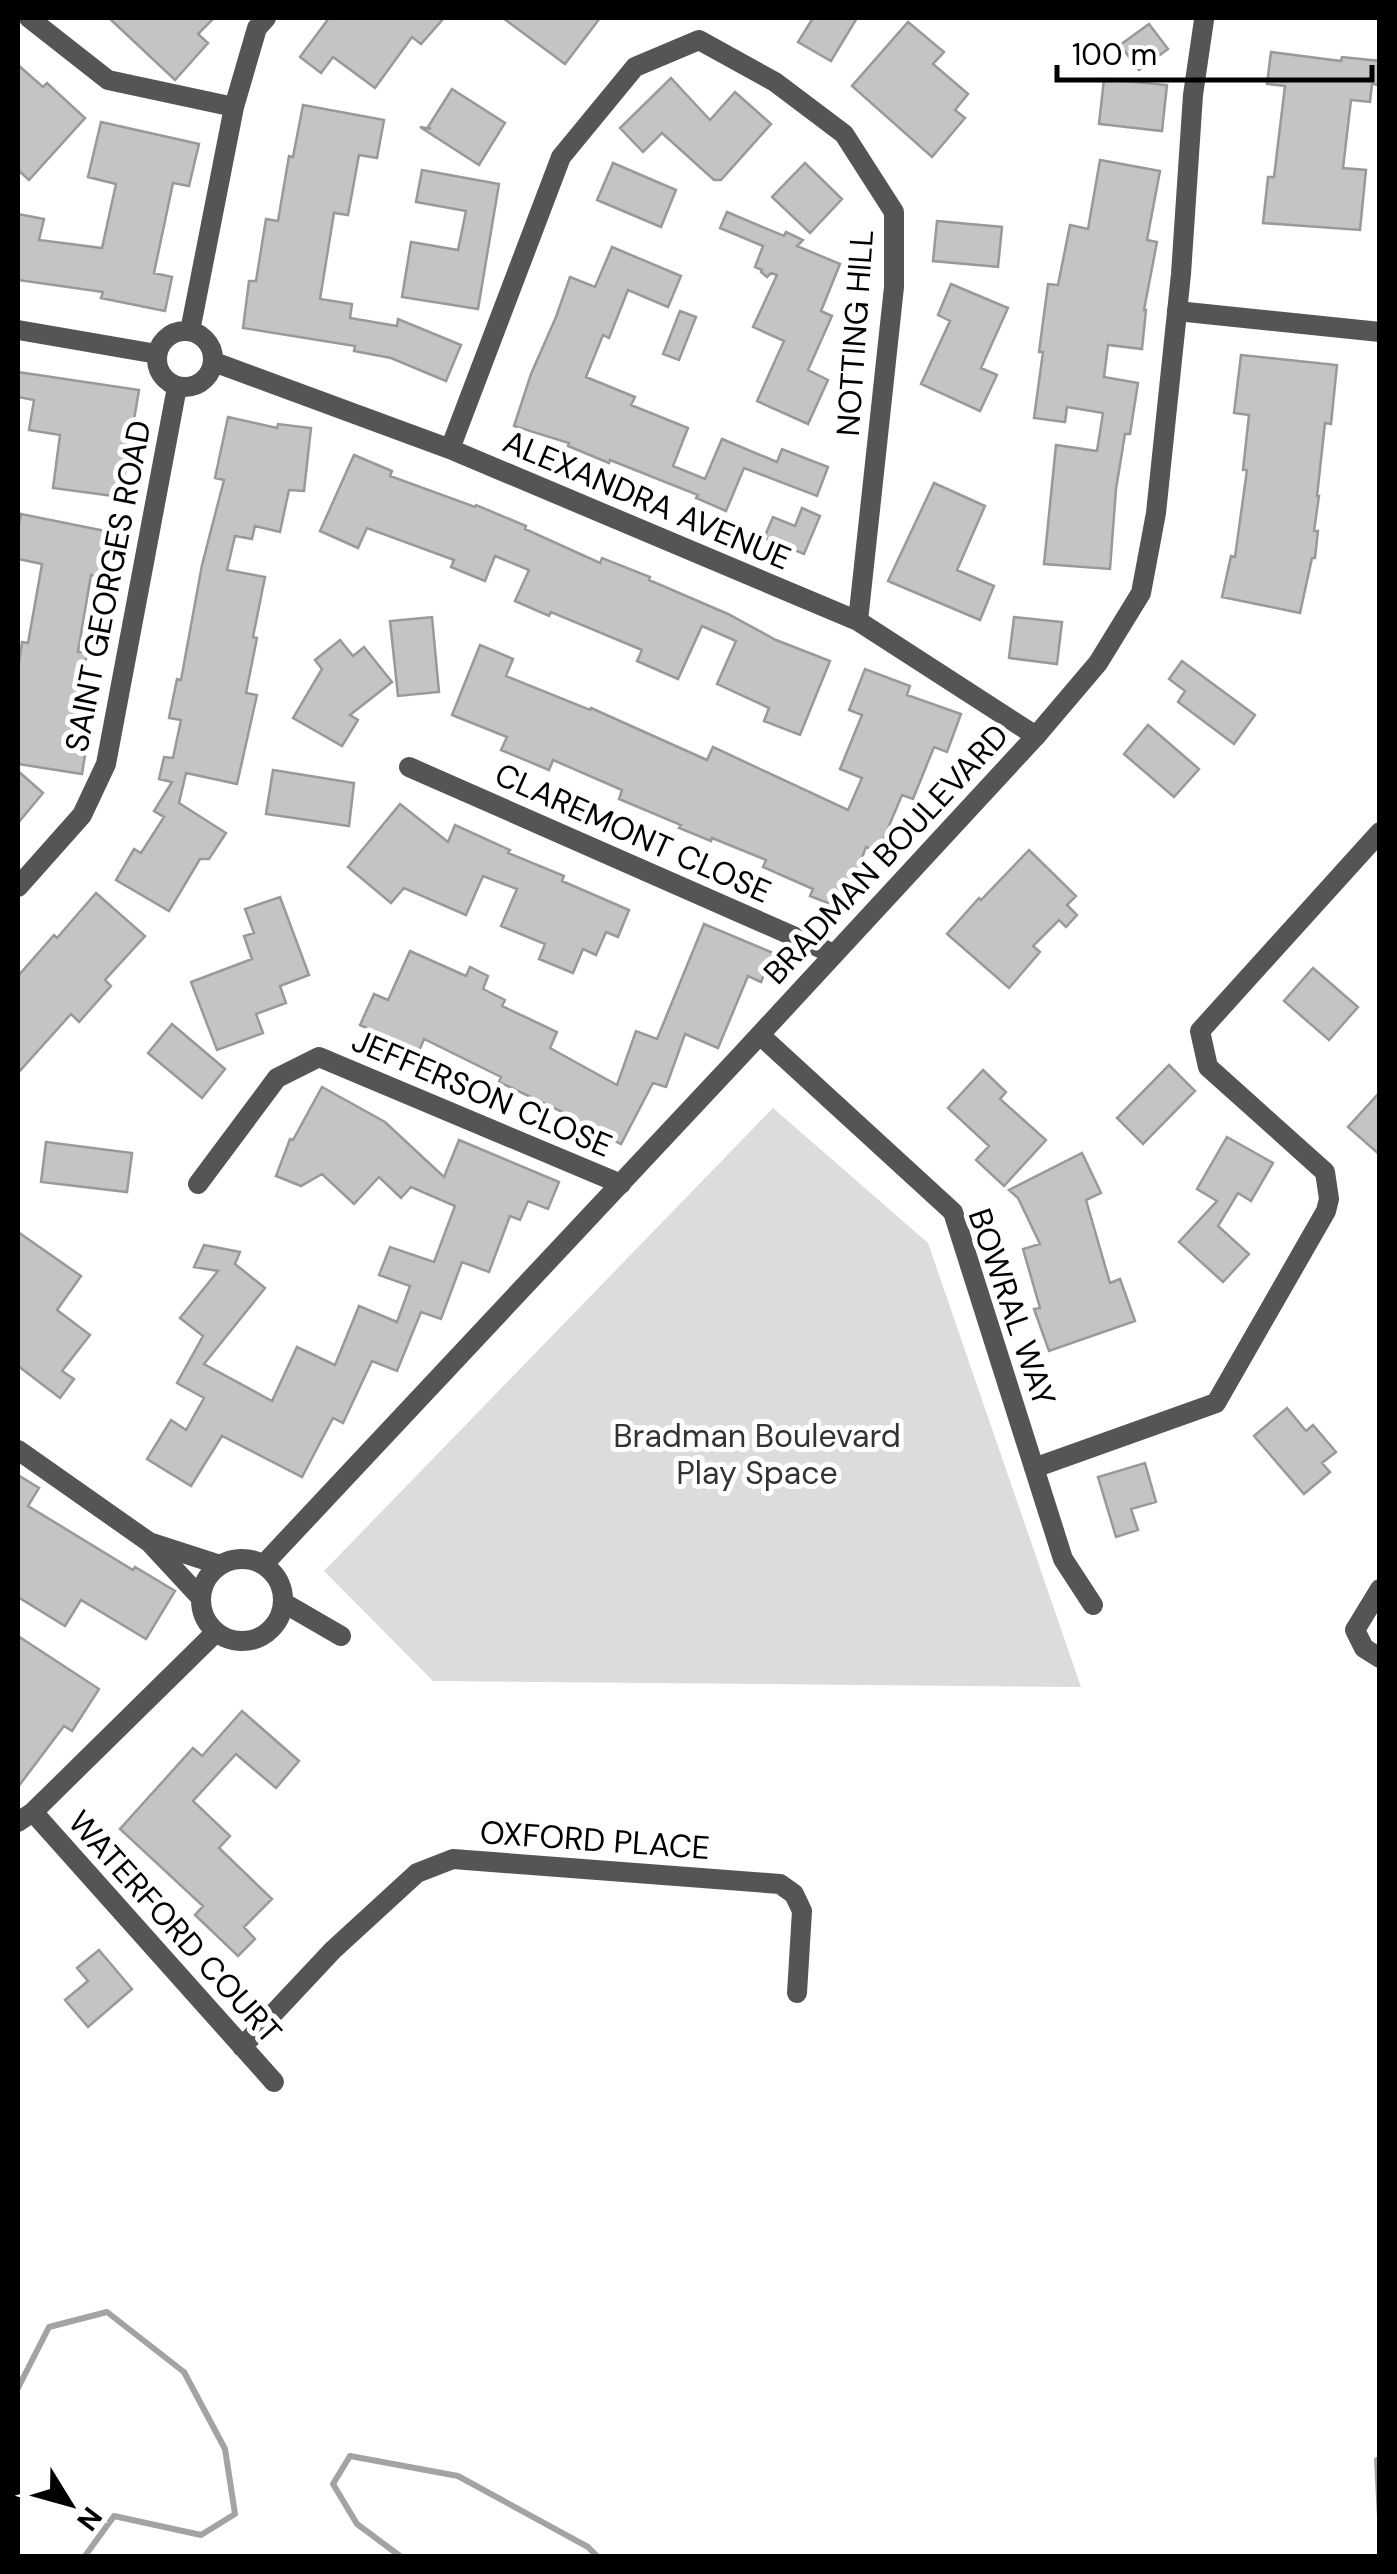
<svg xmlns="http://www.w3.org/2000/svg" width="1397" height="2574" viewBox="0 0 1397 2574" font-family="'DM Sans',sans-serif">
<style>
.green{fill:#dcdcdc}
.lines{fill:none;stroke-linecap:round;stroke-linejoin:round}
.stream{stroke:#a3a3a3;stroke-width:6}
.building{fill:#c4c4c4;stroke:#999;stroke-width:2.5}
.minor{stroke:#555;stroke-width:20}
.tertiary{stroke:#555;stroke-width:20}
.labels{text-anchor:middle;stroke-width:10;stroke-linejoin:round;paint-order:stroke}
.street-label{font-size:32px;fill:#000;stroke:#fff}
.park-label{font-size:32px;fill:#333;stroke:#fff}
</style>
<rect width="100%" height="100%" fill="#fff"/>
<!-- green -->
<path class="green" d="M773,1108L928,1243L1081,1687L433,1681L324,1571Z"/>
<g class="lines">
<!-- stream -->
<path class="stream" d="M18,2388L49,2327L107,2312L184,2372L225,2449L235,2514L201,2535L114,2516L85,2556
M1380,2462L1377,2460L1380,2518
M400,2556L357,2524L333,2484L350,2456L458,2476L588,2547L597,2556"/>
</g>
<!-- building -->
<path class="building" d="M109,18H214L198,34L208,43L175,80Z
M329,18H444L421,44L412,37L375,88L333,57L321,73L300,57Z
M503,18H600L565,64Z
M813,18H857L831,61L798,42Z
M908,22L944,52L933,64L968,94L955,110L965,118L932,157L852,86Z
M1149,24L1168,49L1139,70L1120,45Z
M1271,52L1341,61L1342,57L1380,61V85L1372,84L1370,102L1351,100L1343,168L1366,170L1360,230L1263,223L1268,177H1274L1285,86L1267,84Z
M18,65L43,87L47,83L85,118L29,180L18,170Z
M671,78L710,120L735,92L771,124L721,180H714L662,133L643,152L620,128Z
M1104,79L1167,85L1162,131L1099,124Z
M452,89L505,123L479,165L420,127L431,129L428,127Z
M303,105L384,120L377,158L359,155L348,215L334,213L320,299L352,304L350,318L397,326L398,319L461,345L446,381L391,358L354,351L355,346L243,328L249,281H256L266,219L278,221L289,156L293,157Z
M101,122L199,144L189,186L173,183L154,273L172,277L165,311L101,298L103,292L18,280V214L44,219L39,240L102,248L116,184L88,177Z
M1100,160L1160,171L1147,240L1157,242L1144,310H1146L1142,349L1108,345L1104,377L1138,383L1130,434H1125L1116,489L1110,569L1044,564L1056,445L1097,451L1103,413L1067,407L1065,422L1034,418L1043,352H1039L1048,284L1058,285L1070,225L1088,229Z
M613,163L676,190L661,227L597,200Z
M805,163L842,199L810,233L772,197Z
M422,170L499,184L478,309L402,297L411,242L458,250L466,211L416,202Z
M727,212L784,236L786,232L803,240L797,246L840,264L821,311L832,316L808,370L828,380L808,424L757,401L784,341L753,327L777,275L771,273L767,277L761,272L762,270L755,267L763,246L720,228Z
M937,221L1002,227L998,267L933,261Z
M612,247L681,276L668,307L628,290L609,338L603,335L586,377L635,397L631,405L688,428L673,466L705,479L722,439L777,462L782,449L828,467L817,496L744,468L726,511L696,498L698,495L610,460L609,463L568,446L569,443L514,426L531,374L556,317L570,277L595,287Z
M951,284L1008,308L981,368L997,375L980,411L921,384L950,321L938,315Z
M680,311L696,317L679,360L663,354Z
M1241,355L1337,365L1331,424L1325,423L1317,496H1319L1314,531H1318L1315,558H1312L1300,613L1222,597L1231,556L1235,557L1247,470H1243L1249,415L1234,413Z
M18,372L139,390L121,497L53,488L60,435L29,430L34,400L18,397Z
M228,417L277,428L278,424L311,428L304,491L289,490L280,532L255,526L252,539L235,536L227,570L265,577L253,637L257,638L246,693L257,695L237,784L186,773L179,803L226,833L209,859H200L169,911L116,880L134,849L141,853L164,817L154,811L172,782L159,779L164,757L173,758L181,720L169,718L177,679L181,680L202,565L224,480L215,478Z
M354,455L392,471L390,476L475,507L476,505L526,526L525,529L600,563L602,558L650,577L649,580L728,614L776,640L830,661L800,735L764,721L769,708L717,684L736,641L702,626L678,679L637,661L642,650L551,612L549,616L515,601L529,570L495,556L485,581L451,567L454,560L367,528L358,548L320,531Z
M934,483L985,506L957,570L994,586L980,620L888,581Z
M802,508L820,516L804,554L764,538L773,517L795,526Z
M21,514L115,533L106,578L91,575L78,652L87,653L77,709L92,711L82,774L18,764V669L22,642L28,643L42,564L18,559V529Z
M432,617L439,692L398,696L390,621Z
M1014,617L1062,622L1057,664L1009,658Z
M340,640L353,656L364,647L392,682L350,715L358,720L342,746L293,718L322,669L315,660Z
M480,645L513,659L506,676L590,710L591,708L707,760L713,747L848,810L862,778L840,769L862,715L849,710L865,669L910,686L907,695L961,714L947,752L934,747L913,799L902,795L878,852L866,847L843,909L810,896L813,889L763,867L766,860L712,838L711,841L679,828L681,825L619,799L622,790L553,760L549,770L501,750L507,737L452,715Z
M1182,661L1255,715L1234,744L1178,702L1185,691L1169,679Z
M1148,725L1199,769L1174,797L1124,754Z
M273,770L354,783L349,826L266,814Z
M18,771L43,793L18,823Z
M400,804L448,842L455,825L510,850L508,853L564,876L562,881L629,910L618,937L606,932L596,955L583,949L573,973L539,959L545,944L501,926L517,889L483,876L466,915L404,888L391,903L348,867Z
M1029,850L1076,896L1067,905L1077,915L1066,927L1059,920L1033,946L1040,952L1009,988L947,934L979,898L981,900Z
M96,893L145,936L105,980L111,986L79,1022L71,1014L18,1073V976L54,935L57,938Z
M280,897L309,975L280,986L286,1003L256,1014L263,1033L217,1050L191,982L252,959L244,936L254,933L245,909Z
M704,924L773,953L761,982L748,976L718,1048L685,1034L666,1087L653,1083L621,1144L570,1118L571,1116L499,1082L501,1077L424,1039L419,1051L360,1025L374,994L388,1000L410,951L466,976L470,967L488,976L483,989L505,1000L502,1006L557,1032L550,1048L617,1085L636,1031L657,1039Z
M1313,968L1358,1007L1329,1040L1284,1001Z
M172,1024L225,1069L202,1098L148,1053Z
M1169,1065L1195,1091L1143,1144L1117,1118Z
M983,1070L1006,1092L1000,1099L1046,1140L1004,1186L976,1160L989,1146L948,1108Z
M322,1087L385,1122L444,1177L459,1140L559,1182L548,1209L528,1201L520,1220L510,1216L489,1272L462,1262L441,1319L421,1312L397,1371L372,1361L343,1423L333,1418L302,1477L222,1436L191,1486L147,1459L171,1420L186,1430L204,1398L177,1383L203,1336L180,1318L218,1271L194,1267L204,1245L240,1252L235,1264L265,1288L204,1364L272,1401L297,1347L335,1365L359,1306L397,1322L410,1286L379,1275L390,1247L434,1262L455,1206L411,1187L401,1198L379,1177L354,1204L322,1174L301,1186L276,1176L290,1139L293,1140Z
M1380,1092V1155L1348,1127Z
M1227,1137L1273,1163L1251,1201L1238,1193L1218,1226L1249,1254L1223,1282L1179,1242L1217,1201L1197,1189Z
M46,1142L132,1153L127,1192L41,1182Z
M1082,1153L1101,1193L1086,1200L1110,1283L1120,1279L1135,1321L1049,1351L1034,1309L1040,1308L1023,1249L1040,1244L1018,1198L1009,1190Z
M18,1232L81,1276L57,1310L90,1335L62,1371L74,1379L60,1398L18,1366Z
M1287,1408L1306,1431L1313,1425L1336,1452L1322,1463L1330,1472L1304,1494L1254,1436Z
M1145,1463L1156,1502L1131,1509L1138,1530L1116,1537L1098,1477Z
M18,1475L39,1488L28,1506L133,1570L135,1567L175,1591L146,1639L81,1600L65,1626L18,1597Z
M18,1636L99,1689L72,1731L64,1726L18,1787Z
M242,1711L299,1761L276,1788L236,1754L193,1801L230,1836L219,1848L272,1899L244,1927L255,1939L238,1956L195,1915L203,1906L120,1829L193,1748L202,1756Z
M99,1950L132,1989L88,2027L65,2000L88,1981L77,1968Z"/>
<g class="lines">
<!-- minor -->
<path class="minor" d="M29,18L108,80L234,107
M1177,311L1380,332
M18,330L157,354
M157 359a28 28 0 1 1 56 0a28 28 0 1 1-56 0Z
M190,331L234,107L257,28L266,18
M214,362L450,449L858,621L1036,736
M450,449L561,157L635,67L699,40L775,82L844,134L894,212V287L858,621
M409,767L834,954
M18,887L82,815L106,764L177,387
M760,1035L953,1212L1063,1559L1093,1605
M198,1184L277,1078L319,1057L621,1184
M1034,1468L1216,1403L1326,1211L1329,1199L1325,1172L1208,1067L1200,1031L1380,832
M1380,1589L1355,1630L1364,1648L1380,1658
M284,1603L341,1636
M33,1812L274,2082
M18,1822L33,1812L216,1632
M242,2047L333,1950L417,1873L453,1859L780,1884L794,1894L802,1911L797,1993"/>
<!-- tertiary -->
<path class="tertiary" d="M18,1450L149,1542L220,1565
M150,1543L201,1598
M201 1600a41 41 0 1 1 82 0a41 41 0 1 1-82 0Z
M264,1564L742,1054L1036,736L1098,663L1141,593L1156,513L1181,274L1193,95L1204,20"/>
</g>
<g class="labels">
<!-- street labels -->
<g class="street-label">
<text transform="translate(855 333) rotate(-86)" y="11">NOTTING HILL</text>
<text transform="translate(647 500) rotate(23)" y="11">ALEXANDRA AVENUE</text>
<text transform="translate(108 586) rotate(-79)" y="11">SAINT GEORGES ROAD</text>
<text transform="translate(633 833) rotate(24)" y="11">CLAREMONT CLOSE</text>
<text transform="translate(886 854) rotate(-47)" y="11">BRADMAN BOULEVARD</text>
<text transform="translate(482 1093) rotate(23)" y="11">JEFFERSON CLOSE</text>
<text transform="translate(1012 1307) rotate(71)" y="11">BOWRAL WAY</text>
<text transform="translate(595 1840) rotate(4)" y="11">OXFORD PLACE</text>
<text transform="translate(175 1927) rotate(48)" y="11">WATERFORD COURT</text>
</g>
<!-- park labels -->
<g class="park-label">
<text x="757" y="1447">Bradman Boulevard<tspan x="757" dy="37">Play Space</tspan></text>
</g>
</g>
<!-- border -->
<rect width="1397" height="2574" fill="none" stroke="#000000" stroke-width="40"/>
<!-- north arrow -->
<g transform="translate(70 2504) rotate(127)" stroke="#ffffff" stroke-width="8" paint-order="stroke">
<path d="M0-8L18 38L0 25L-18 38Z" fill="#000000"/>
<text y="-15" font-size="28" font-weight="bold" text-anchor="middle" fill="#000000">N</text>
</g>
<!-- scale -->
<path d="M1057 65v15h315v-15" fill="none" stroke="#000000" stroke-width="5"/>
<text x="1072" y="65" font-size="30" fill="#000000" stroke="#ffffff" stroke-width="8" paint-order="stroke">100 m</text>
</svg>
